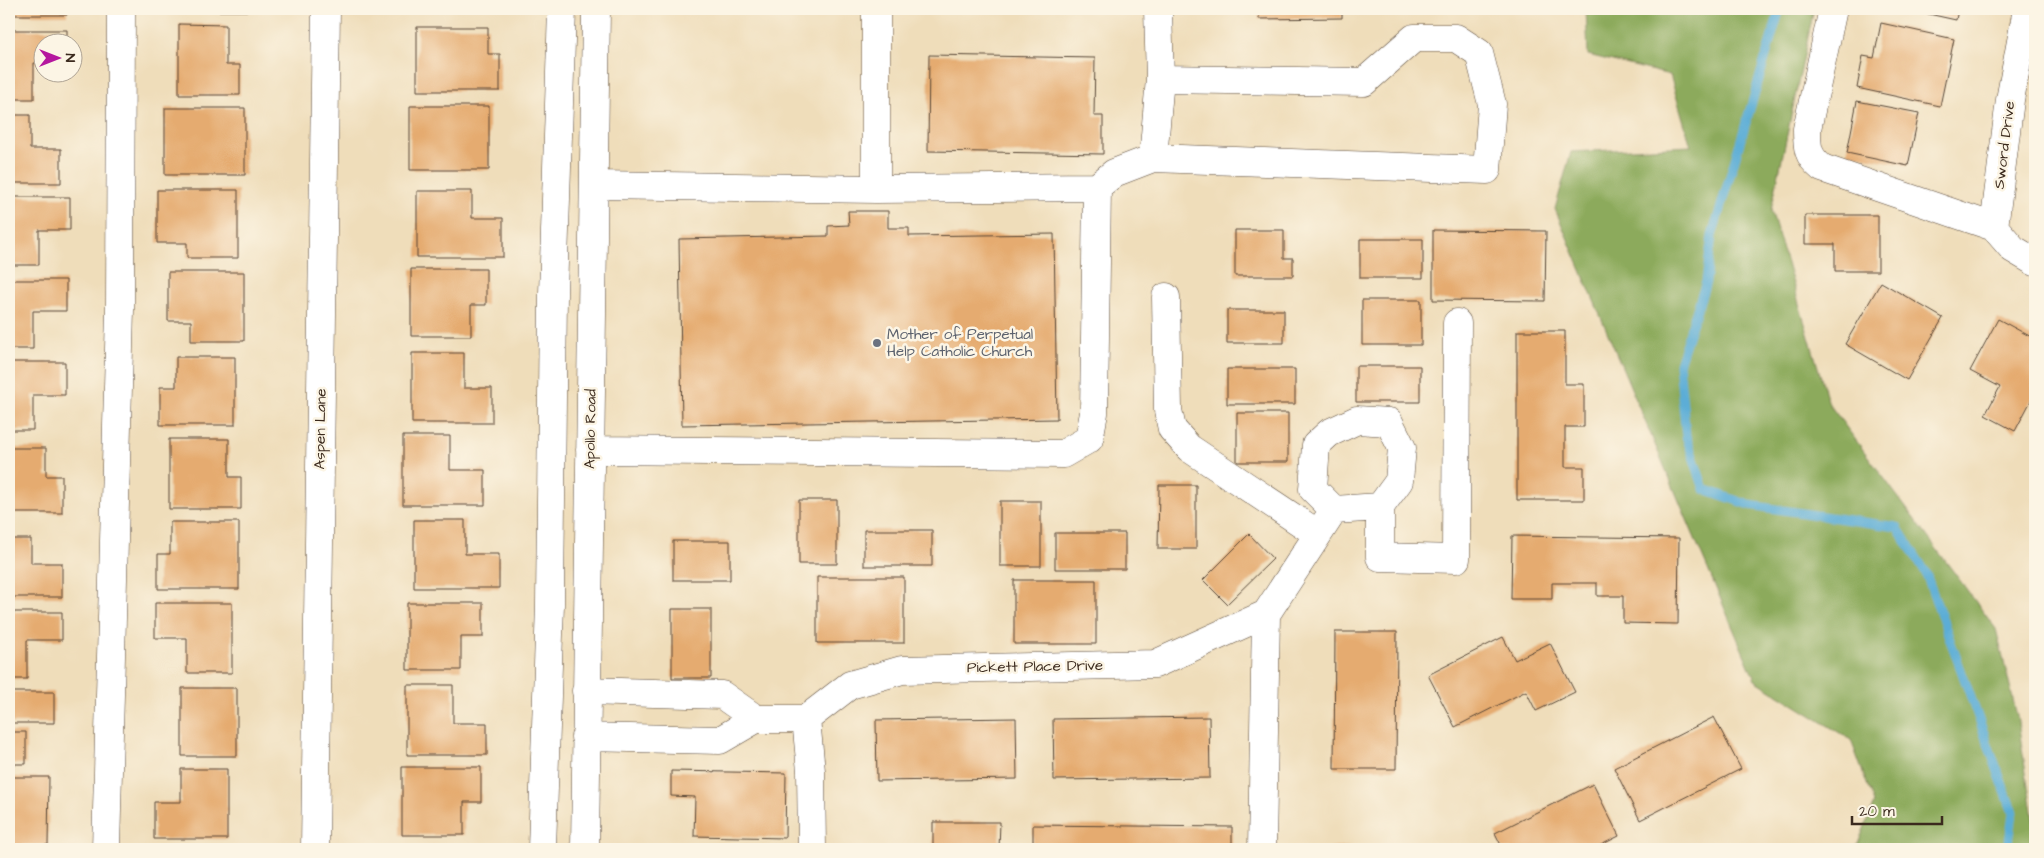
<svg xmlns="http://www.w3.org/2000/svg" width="2044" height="858" viewBox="0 0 2044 858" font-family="'Architects Daughter',sans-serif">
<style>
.forest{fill:#8caa5c;stroke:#646a3d}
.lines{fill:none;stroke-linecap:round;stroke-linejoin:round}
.stream{stroke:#5badd6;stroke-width:9}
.building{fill:#e5ab70}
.minor-casing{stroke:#564535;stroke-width:29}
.minor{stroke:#fff;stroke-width:28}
.worship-dot{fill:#6b7280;stroke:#fcf5e5;stroke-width:2}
.labels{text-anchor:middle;stroke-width:5;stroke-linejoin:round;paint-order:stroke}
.street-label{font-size:15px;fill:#3b2a1e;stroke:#fcf5e5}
.worship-label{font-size:15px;fill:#5b616d;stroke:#fcf5e5;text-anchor:start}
</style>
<rect width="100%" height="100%" fill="#fcf5e5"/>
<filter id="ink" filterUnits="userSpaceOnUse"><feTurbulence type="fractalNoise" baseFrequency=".02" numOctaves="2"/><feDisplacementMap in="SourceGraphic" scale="10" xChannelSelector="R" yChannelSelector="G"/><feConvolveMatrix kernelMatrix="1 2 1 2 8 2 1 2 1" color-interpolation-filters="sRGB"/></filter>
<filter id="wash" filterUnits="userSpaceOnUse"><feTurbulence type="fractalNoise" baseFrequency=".0096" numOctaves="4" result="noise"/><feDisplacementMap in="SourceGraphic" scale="20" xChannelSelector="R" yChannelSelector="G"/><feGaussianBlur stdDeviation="1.12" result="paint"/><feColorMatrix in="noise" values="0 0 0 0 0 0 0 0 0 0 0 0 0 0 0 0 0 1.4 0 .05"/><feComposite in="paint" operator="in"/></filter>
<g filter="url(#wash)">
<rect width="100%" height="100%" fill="#efddba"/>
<!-- forest -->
<path class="forest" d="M1586,9H1814L1771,210L1829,404L1996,629L2017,716L2035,830V849H1856L1874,803L1851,740L1755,680L1555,209L1571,152L1691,146L1670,75L1588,55Z"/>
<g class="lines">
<!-- stream -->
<path class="stream" d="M1780,9L1712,236L1706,282L1679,364L1686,436L1704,489L1749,505L1897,527L1925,571L2013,813L2008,849"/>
</g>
<g id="blocks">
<!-- building -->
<path class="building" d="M9,9H67V15H9Z
M173,9H247V11H173Z
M1259,9H1342V18L1259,19Z
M1906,9H1958L1956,20Z
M1881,23L1954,39L1940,106L1857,88L1863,56L1874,58Z
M179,24L226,25V65H240V95H179Z
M417,27H488V54H500V91H417Z
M9,30H67V42H42V63H34V99H9Z
M929,55L1095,58L1094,116H1103V154L928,151Z
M1857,101L1919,113L1908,166L1847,153Z
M410,106H489V170H410Z
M165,108H245V175H165Z
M9,115H30V149H61V183H9Z
M157,190H238V258H187V243H157Z
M417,191H472V218H503V257H417Z
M9,197H70V230H39V265H9Z
M848,211H888V228H909V236L1054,234L1057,419L682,425L679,239L828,236V226L849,225Z
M1805,215H1878V271H1835V244H1805Z
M1235,230H1284V258H1293V276H1235Z
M1433,230L1546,231L1545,301L1433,300Z
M1360,239H1423V278H1360Z
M411,269H486V305H471V336H411Z
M168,272H244V341H191V321H168Z
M9,280H66V311H33V349H9Z
M1881,282L1943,318L1907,380L1845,344Z
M1362,300H1421V345H1362Z
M1227,310H1284V343H1227Z
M1998,319L2035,339V393L2015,431L1985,415L2000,387L1970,371Z
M1517,331H1565V384H1584V427H1565V467H1584V500H1517Z
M412,353H464V388H492V423H412Z
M176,357H235V425H160V387H176Z
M9,362H65V395H33V430H9Z
M1356,366H1420V402H1356Z
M1227,369H1295V404H1227Z
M1237,413H1288V462H1237Z
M403,436H450V470H485V505H403Z
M169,439H229V477H241V509H169Z
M9,448H46V476H62V513H9Z
M1159,485H1196V549H1158Z
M799,500H837V564H799Z
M1000,501H1041V566H1000Z
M414,520H465V554H499V588H414Z
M170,522H239V589H158V554H170Z
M864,530H932V566H864Z
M1055,533H1125V569H1055Z
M1249,534L1273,559L1227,604L1203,580Z
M1512,536L1679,538L1678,624L1623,623V596H1597V583H1552V599H1511Z
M9,539H31V563H62V597H9Z
M673,541H730V580H673Z
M817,577H904V643H817Z
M1014,580H1096V644H1014Z
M155,603H232V673H187V638H155Z
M407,603H483V637H461V670H407Z
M672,609H711V678H672Z
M9,612H62V640H27V679H9Z
M1335,632H1397L1396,769H1334Z
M1503,637L1515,660L1550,643L1575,692L1536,711L1526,691L1455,727L1428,675Z
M407,685H453V723H487V755H407Z
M182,688H237V756H182Z
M9,692H54V723H9Z
M1209,717L1210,778L1054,780L1053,719Z
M1714,717L1741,769L1640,820L1614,768Z
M1016,718L1017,779L877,781L876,720Z
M9,732H26V764H9Z
M402,767H481V802H464V835H402Z
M181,769H227V839H154V802H181Z
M671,771L786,773L785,838L694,836L695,797L671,796Z
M9,777H49L48,845H9Z
M1593,784L1619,836L1593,849H1503L1495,833Z
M933,822H1000L999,849H933Z
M1033,825L1232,827V849H1033Z
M1331,847H1470V849H1331Z"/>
</g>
</g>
<g filter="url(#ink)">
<use href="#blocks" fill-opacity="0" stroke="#564535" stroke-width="1"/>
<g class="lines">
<!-- minor casing -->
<g class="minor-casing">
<path id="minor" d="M1833,9L1807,129C1807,147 1807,156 1822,168L1994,227
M2027,9L2010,100L1994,227L2013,249L2035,262
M1153,158L1160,79
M594,185L876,189V9
M876,189L1097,187L1114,173L1153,158L1487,170L1492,104L1479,53L1456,38H1414L1364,82L1160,79L1158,9
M1166,297L1168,410L1172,429L1189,448L1318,534
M590,450L1063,454L1089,439L1094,413L1097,187
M1380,507V557L1456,559L1457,323
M586,691L722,695L756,719
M806,719L850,685L902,670L1155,664L1266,614L1334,510L1380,507L1399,481L1402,448L1389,422L1357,420L1329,433L1316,445L1313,489L1334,510
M806,719L811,771L812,849
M585,737L720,740L756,719H806
M106,849L120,310L121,9
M315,849L326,9
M542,849L550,604L553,294L562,9
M585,849L596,9
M1262,849L1266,614"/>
</g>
<!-- minor -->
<use href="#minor" class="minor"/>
</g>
</g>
<!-- markers -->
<circle class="worship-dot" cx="877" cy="343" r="5"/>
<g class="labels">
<!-- street labels -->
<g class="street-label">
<text transform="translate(2004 145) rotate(-83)" y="5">Sword Drive</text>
<text transform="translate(320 429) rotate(-89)" y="5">Aspen Lane</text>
<text transform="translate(590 429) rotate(-89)" y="5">Apollo Road</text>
<text transform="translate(1035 666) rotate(-1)" y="5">Pickett Place Drive</text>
</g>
<!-- worship labels -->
<g class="worship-label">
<text x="887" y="339">Mother of Perpetual<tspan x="887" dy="17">Help Catholic Church</tspan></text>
</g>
</g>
<!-- margin -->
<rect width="2044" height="858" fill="none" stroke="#fcf5e5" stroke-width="30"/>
<!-- north arrow -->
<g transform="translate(58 58) rotate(90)"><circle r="24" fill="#fcf5e5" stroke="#afa495"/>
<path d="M0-4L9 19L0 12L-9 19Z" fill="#b5179e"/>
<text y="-8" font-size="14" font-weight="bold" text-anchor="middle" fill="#3b2a1e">N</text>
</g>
<!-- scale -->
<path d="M1852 816v8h90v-8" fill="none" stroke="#3b2a1e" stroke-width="2.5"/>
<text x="1859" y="816" font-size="15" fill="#3b2a1e" stroke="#fcf5e5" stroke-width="4" paint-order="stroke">20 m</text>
</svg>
